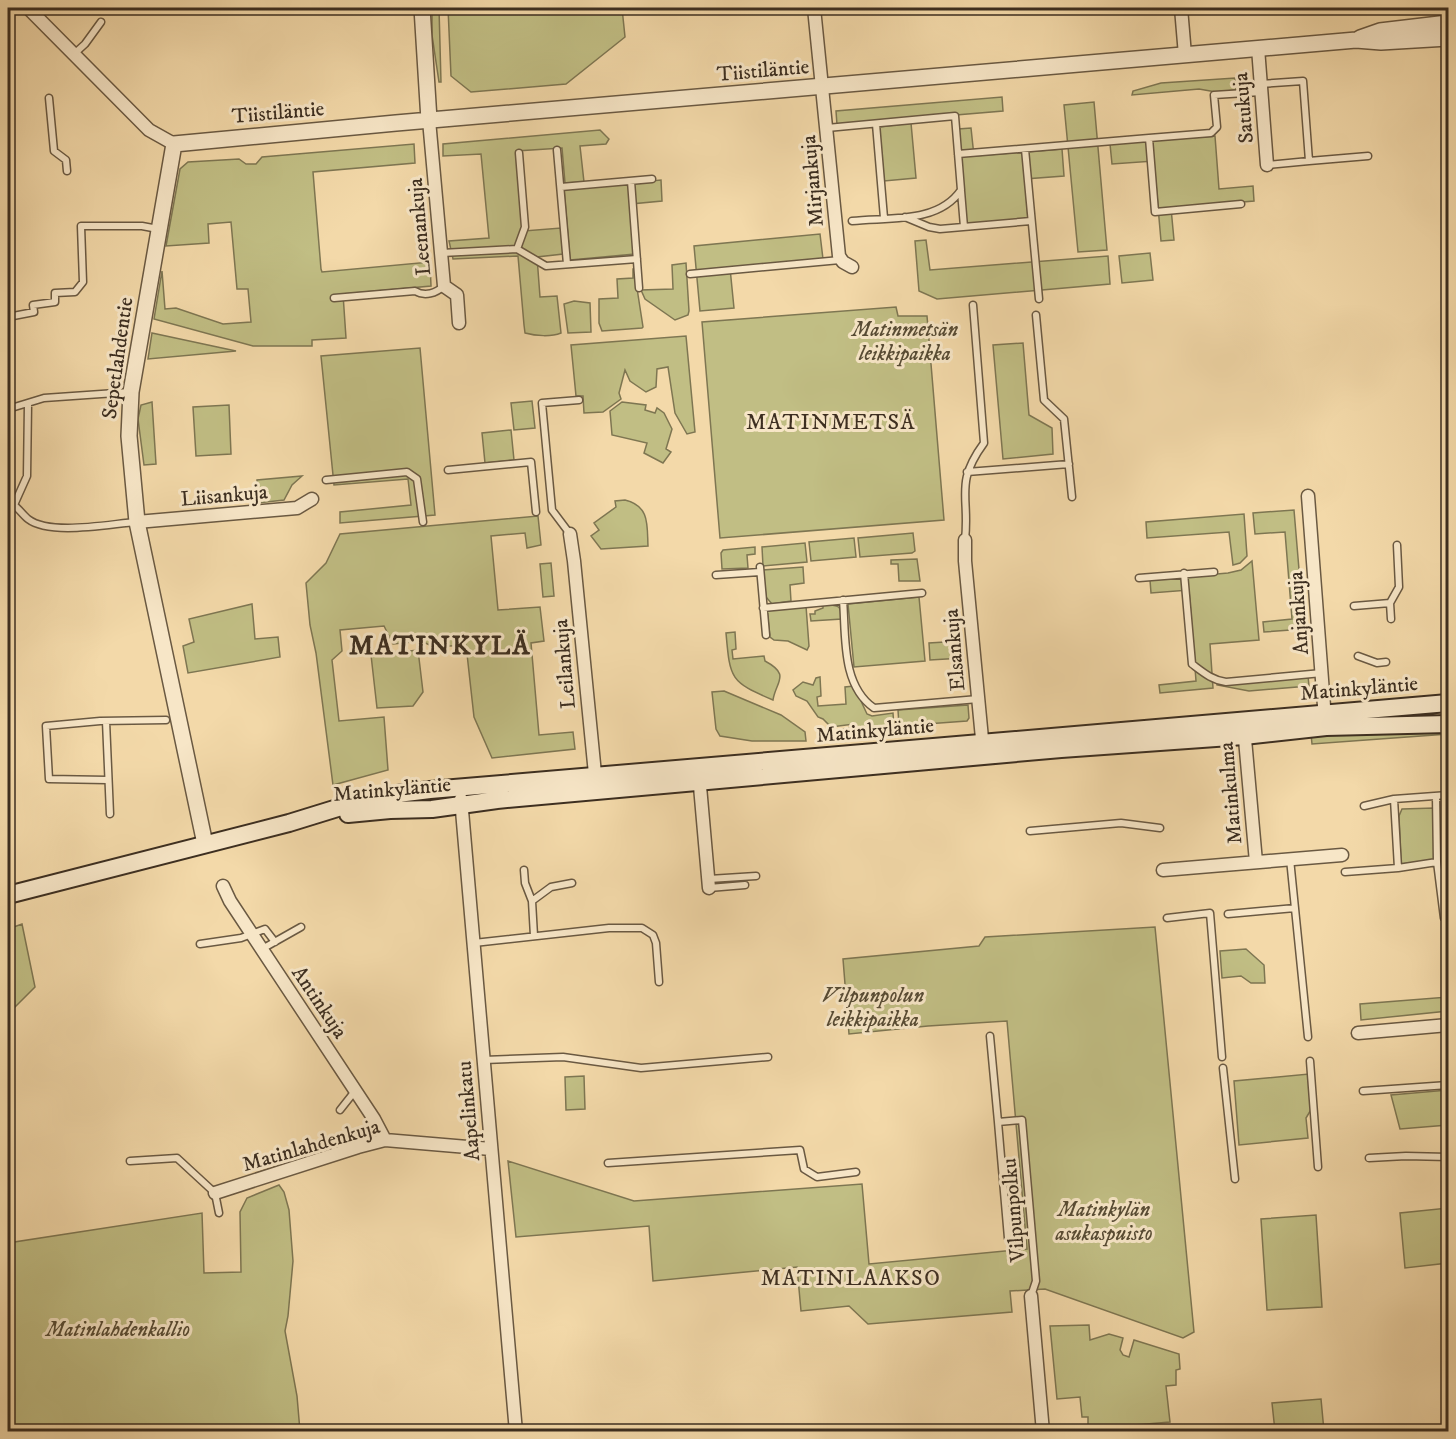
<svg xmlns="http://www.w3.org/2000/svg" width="1456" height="1439" viewBox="0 0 1456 1439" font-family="'IM FELL DW Pica',serif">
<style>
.green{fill:#c1be84;stroke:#7e7652;stroke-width:1.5}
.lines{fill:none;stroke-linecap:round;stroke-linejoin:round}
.service-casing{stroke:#6a5942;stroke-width:9}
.minor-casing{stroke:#6a5942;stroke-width:15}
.tertiary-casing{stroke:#6a5942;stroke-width:18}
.secondary-casing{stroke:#3c2e20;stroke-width:20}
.service{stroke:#f7e6c7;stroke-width:6}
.minor{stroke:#f7e6c7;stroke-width:12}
.tertiary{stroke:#f7e6c7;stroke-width:15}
.secondary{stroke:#f7e6c7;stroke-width:16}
.labels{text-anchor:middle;stroke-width:6;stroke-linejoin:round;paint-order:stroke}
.street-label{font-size:21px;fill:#3c2e20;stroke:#f7e6c7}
.park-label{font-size:21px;font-style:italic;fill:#574b34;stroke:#f7e6c7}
.neighbourhood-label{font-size:22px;letter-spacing:1.5px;fill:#3c2e20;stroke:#f7e6c7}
.district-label{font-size:27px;font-weight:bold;letter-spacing:1.5px;fill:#3c2e20;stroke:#f7e6c7}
</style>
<rect width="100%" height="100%" fill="#f3d9a9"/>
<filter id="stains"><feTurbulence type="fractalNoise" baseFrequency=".00333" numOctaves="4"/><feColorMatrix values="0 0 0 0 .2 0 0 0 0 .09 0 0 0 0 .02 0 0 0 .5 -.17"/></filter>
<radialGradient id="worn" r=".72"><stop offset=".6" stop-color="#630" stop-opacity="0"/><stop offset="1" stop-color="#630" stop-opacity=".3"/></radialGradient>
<!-- green -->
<path class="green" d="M432,8H439L441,82H439L432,35Z
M448,8H622L625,37L566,84L471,92L451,76Z
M1235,78L1236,90L1216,92L1199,89L1132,95L1133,91L1161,83Z
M1002,97L1003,111L837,125L836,111Z
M1094,102L1107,250L1078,252L1064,105Z
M911,123L916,178L884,181L879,127Z
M971,128L974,156L1062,149L1064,176L1025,179L1028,219L966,224L958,129Z
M600,130L609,139L606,144L580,146L584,182L565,183L562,148L516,151L524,231L561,228L563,254L537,257L540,297L557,296L561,333C551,337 536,336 525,333L524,325L518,256L453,259L449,241L489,238L481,154L443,156V144Z
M1215,136L1219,189L1253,186L1254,201L1171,208L1174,240L1161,241L1154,161L1112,164L1110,144Z
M414,144L415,163L313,172L321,269L322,272L430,262L431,286L343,294L346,338L312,340V346H253L154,319L162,271L165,309L176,308L223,324L251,322L248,289H237L231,222L208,224L209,243L166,246L180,169L188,162L239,159L246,164H256L262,157Z
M661,180L662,201L631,204L635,254L570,260L564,189Z
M820,234L823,259L730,268L734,308L700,311L694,246Z
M926,240L930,270L1108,256L1110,284L937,299L919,291L915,241Z
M1150,253L1153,280L1122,283L1119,256Z
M686,263L689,311L688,315L675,320L645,299L641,290L673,289L672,265Z
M633,269H634L643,327L642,328L602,331L599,323V299L618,298L617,279L633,278Z
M574,301L590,303L591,332L568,333L564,304Z
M896,307L898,316H927L944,520L720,538L702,322Z
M152,333L236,351L148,359Z
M686,336L695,432L687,434L675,413L668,367L657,369L656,387L646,392L630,381L625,370L619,393L621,399L603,412L584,413L583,396H576L571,345Z
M1023,343L1029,415L1052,428L1053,454L1003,459L993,345Z
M420,348L435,515L340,523V512L411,505L408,479L334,485L321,356Z
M532,401L535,428L514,430L511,403Z
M152,402L156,464L144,465L138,419L141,405Z
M622,402L646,405L645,410L655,413L657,408L664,413L672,429L666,449L671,452L663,463L644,453L647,443L612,435L610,411Z
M229,405L231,454L196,456L193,407Z
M511,430L514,460L485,463L482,433Z
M302,476L292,485L284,500L258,503L257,480Z
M625,500C650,506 647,525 648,546L601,549L591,536L599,530L594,523L616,507L615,501Z
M1294,510L1304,629L1264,632L1263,622L1292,619L1285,532L1255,534L1253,513Z
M1244,514L1247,556L1240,563L1233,565L1229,532L1147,538L1146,522Z
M538,516L541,545L527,548L525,533L491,536L498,610L540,607L544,641L531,643L539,735L573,732L575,749L492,758L474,717L466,645L433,647L422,641L393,644L384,626L340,630L342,651L332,660L339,721L384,717L388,770L333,785L316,653L310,625L306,583L326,563L340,534Z
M913,533L915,551L912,553L860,557L858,538Z
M854,538L856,557L811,561L809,542Z
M805,543L807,562L763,566L762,547Z
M755,547V554L747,555L748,568L722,569L721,553L723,550Z
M917,559L920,581H899L898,564H891V560Z
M1252,561L1259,640L1210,644L1213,688L1160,693L1159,685L1196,681L1189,590L1151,593L1150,580L1228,573L1241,570Z
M551,563L554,596L543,597L540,564Z
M803,567L804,583L790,585L791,601L772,604L766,597L763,570Z
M919,597L925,661L854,667L848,604Z
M252,604L255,639L278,637L280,657L188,673L183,646L194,642L189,619Z
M823,604C837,606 841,603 842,619L811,621L810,614H815V611L823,608Z
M806,606L809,646L807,650L788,641L774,640L770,637L767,610Z
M735,632L736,649L732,650L733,659L764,656L765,661C791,675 776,681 773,700C730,682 730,679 726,633Z
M961,641L963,658L930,660L929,643Z
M418,650L423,692L413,706L377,708L371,655Z
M1308,676L1309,686L1249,691L1217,685V683Z
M820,677L821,696L817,697L818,706L846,704L845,687L854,686L867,714L872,716L893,713L894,727L849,731L825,741L824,734L855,726L854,724L831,727L823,719L818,717L807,701L796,696L793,690L803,682L813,685L816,678Z
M724,691L781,715L805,732L806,741H752L720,736L716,729L712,692Z
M968,705L969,718L967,721L899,726L898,710Z
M1448,728V734L1312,744L1311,734Z
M1434,808L1435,860L1401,864L1399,816L1402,809Z
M22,924L35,987L8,1014V929Z
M1155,927L1194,1332L1183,1338L1045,1289L1010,1291L1012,1312L868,1324L849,1306L801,1311L797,1267L653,1281L649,1226L516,1237L508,1161L634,1201L862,1184L869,1264L1027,1249L1007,1021L928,1026L849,1034L843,959L979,946L985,937Z
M1246,949L1264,965L1265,983H1251L1241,976L1222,978L1220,951Z
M1448,997V1011L1361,1020L1360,1004Z
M1309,1074L1312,1108L1306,1118L1308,1138L1239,1145L1234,1081Z
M584,1076L585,1109L566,1110L565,1077Z
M1448,1090V1125L1400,1129L1391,1095Z
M279,1185L284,1192L289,1210L293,1261L288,1316L285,1331L297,1396L300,1431H8V1243L202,1213L204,1273L241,1272L240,1212L247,1198Z
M1448,1208V1263L1405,1268L1400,1213Z
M1316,1215L1322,1307L1267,1310L1261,1219Z
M1089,1325L1090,1340L1109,1334L1123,1338L1120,1350L1123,1355L1129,1357L1134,1340L1179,1354L1180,1369L1176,1370V1385L1166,1386L1170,1422L1088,1429V1417H1082L1080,1397L1057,1399L1050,1326Z
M1321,1399L1324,1431H1275L1272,1403Z"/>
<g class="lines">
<!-- service casing -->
<g class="service-casing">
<path id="service" d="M74,54L85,44L101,22
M1260,84L1303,81L1309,161L1267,165
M49,98L54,151L66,160L67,171
M876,124L884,218
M827,128L955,116L961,190C938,224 888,217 852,221
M1025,149L1039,299
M557,150L567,264
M958,154L1149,138
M1309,161L1368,156
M631,181L639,288
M561,187L652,179
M961,191L964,227
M1241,204L1155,212L1149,138L1211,133L1217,127L1214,95L1261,92
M905,217L929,227L940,229L1031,221
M517,249L525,227L519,153
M442,253L517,249L546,266L637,259
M690,274L840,260
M334,298L415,291C425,297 436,293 444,286
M1036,315L1044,400L1064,419L1072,497
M8,317L34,312L33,305L55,302V293L75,292L83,282L81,226H142L158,229
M28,404L27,476L14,505C19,509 23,515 28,519C50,536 109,524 136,522
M8,409L44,398L130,392
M448,470L531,462L536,512
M967,472L1069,464
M326,480L407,472L417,479L423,522
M570,534L552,510L542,403L579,400
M965,540C970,496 954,484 984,443L973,305
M760,567L766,635
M1184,573L1192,664C1204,673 1212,680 1226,682L1322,673
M716,575L760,572
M1139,578L1214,572
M843,600C846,636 841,685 874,708L978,699
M1390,603L1391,619
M1354,606L1390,603L1399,587L1397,545
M763,608L922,593
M1358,656L1377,663L1386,662
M106,721L110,814
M107,780L49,779L46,726L100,721L166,720
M1436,796L1437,862L1444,918
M1364,806L1394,799L1448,795
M1030,831L1121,823L1160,828
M1290,859L1308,1037
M1398,868L1437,862
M524,870L525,883L532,901L534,936
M1345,872L1398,868L1394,799
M709,879L756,876
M709,888L745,885
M532,901L551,887L572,883
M1228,914L1295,908
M1167,918L1210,913L1222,1057
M474,943L609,928H642L653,935L656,943L659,982
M200,944L241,938L265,929L275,942
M262,949L301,927
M990,1036L998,1122L1022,1120L1036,1281L1031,1296
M484,1060L563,1057L641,1068L768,1057
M1310,1061L1318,1167
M1223,1068L1235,1179
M1363,1091L1448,1085
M340,1110L355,1091
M998,1122L1008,1238
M1369,1158L1406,1156L1448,1157
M130,1161L177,1158L215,1193L219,1213
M608,1163L800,1150L804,1169L817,1177L856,1172"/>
</g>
<!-- minor casing -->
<g class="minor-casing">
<path id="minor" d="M28,8L149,130L174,144
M814,8L839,256L843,262L852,267
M1181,8L1185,55
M1258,48L1267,165
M429,120L444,286L457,295L459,323
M1308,496L1325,719
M137,522L297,508L312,499
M570,534L574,561L596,784
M965,540V561L983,749
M1244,728L1256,862
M699,775L709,888
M461,799L516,1432
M1163,870L1342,855
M223,886L230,901L374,1119L385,1140
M1358,1033L1448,1025
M215,1193L358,1147L385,1140L491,1149
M1031,1296L1043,1432"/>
</g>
<!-- tertiary casing -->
<g class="tertiary-casing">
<path id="tertiary" d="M422,8L429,120
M1360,38L1380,31L1448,23
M205,844L137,522L129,436L131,392L174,144L396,123L1356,40L1381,42L1448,38"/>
</g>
<!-- secondary casing -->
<g class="secondary-casing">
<path id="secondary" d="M348,814L390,810L432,809L497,800L1061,749L1244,736L1326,727L1448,724
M8,895L289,823L344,806L389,795L430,790L1448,703"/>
</g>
<!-- service -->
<use href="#service" class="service"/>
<!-- minor -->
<use href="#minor" class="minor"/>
<!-- tertiary -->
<use href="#tertiary" class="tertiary"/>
<!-- secondary -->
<use href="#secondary" class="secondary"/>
</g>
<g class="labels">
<!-- street labels -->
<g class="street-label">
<text transform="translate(763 70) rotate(-5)" y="7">Tiistiläntie</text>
<text transform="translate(1243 108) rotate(-95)" y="7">Satukuja</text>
<text transform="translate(278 112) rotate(-5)" y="7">Tiistiläntie</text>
<text transform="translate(812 181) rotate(-95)" y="7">Mirjankuja</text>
<text transform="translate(419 227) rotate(-95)" y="7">Leenankuja</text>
<text transform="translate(117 358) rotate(-82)" y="7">Sepetlahdentie</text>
<text transform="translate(224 495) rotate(-5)" y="7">Liisankuja</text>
<text transform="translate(1298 613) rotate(-94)" y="7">Anjankuja</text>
<text transform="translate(954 650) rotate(-95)" y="7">Elsankuja</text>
<text transform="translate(564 664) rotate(-95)" y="7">Leilankuja</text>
<text transform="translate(1359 688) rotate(-5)" y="7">Matinkyläntie</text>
<text transform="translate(875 730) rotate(-5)" y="7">Matinkyläntie</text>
<text transform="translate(392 789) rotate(-5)" y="7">Matinkyläntie</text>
<text transform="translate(1230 793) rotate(-95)" y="7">Matinkulma</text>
<text transform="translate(320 1002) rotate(56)" y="7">Antinkuja</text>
<text transform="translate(468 1111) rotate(-95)" y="7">Aapelinkatu</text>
<text transform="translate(311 1145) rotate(-16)" y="7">Matinlahdenkuja</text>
<text transform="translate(1013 1210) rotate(-95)" y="7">Vilpunpolku</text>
</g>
<!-- park labels -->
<g class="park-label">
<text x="905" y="336">Matinmetsän<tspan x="905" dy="24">leikkipaikka</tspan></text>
<text x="873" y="1002">Vilpunpolun<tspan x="873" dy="24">leikkipaikka</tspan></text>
<text x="1104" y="1216">Matinkylän<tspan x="1104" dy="24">asukaspuisto</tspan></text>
<text x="118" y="1336">Matinlahdenkallio</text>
</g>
<!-- neighbourhood labels -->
<g class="neighbourhood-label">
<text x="831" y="429">MATINMETSÄ</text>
<text x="851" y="1285">MATINLAAKSO</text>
</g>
<!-- district labels -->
<g class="district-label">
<text x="440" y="654">MATINKYLÄ</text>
</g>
</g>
<!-- margin -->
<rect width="1456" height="1439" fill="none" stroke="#f3d9a9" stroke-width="30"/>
<rect x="9" y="9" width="1438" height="1421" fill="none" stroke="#3c2e20" stroke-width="3"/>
<rect x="15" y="15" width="1426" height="1409" fill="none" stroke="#3c2e20" stroke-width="1.5"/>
<rect width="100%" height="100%" filter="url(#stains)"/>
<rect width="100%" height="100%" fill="url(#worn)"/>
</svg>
